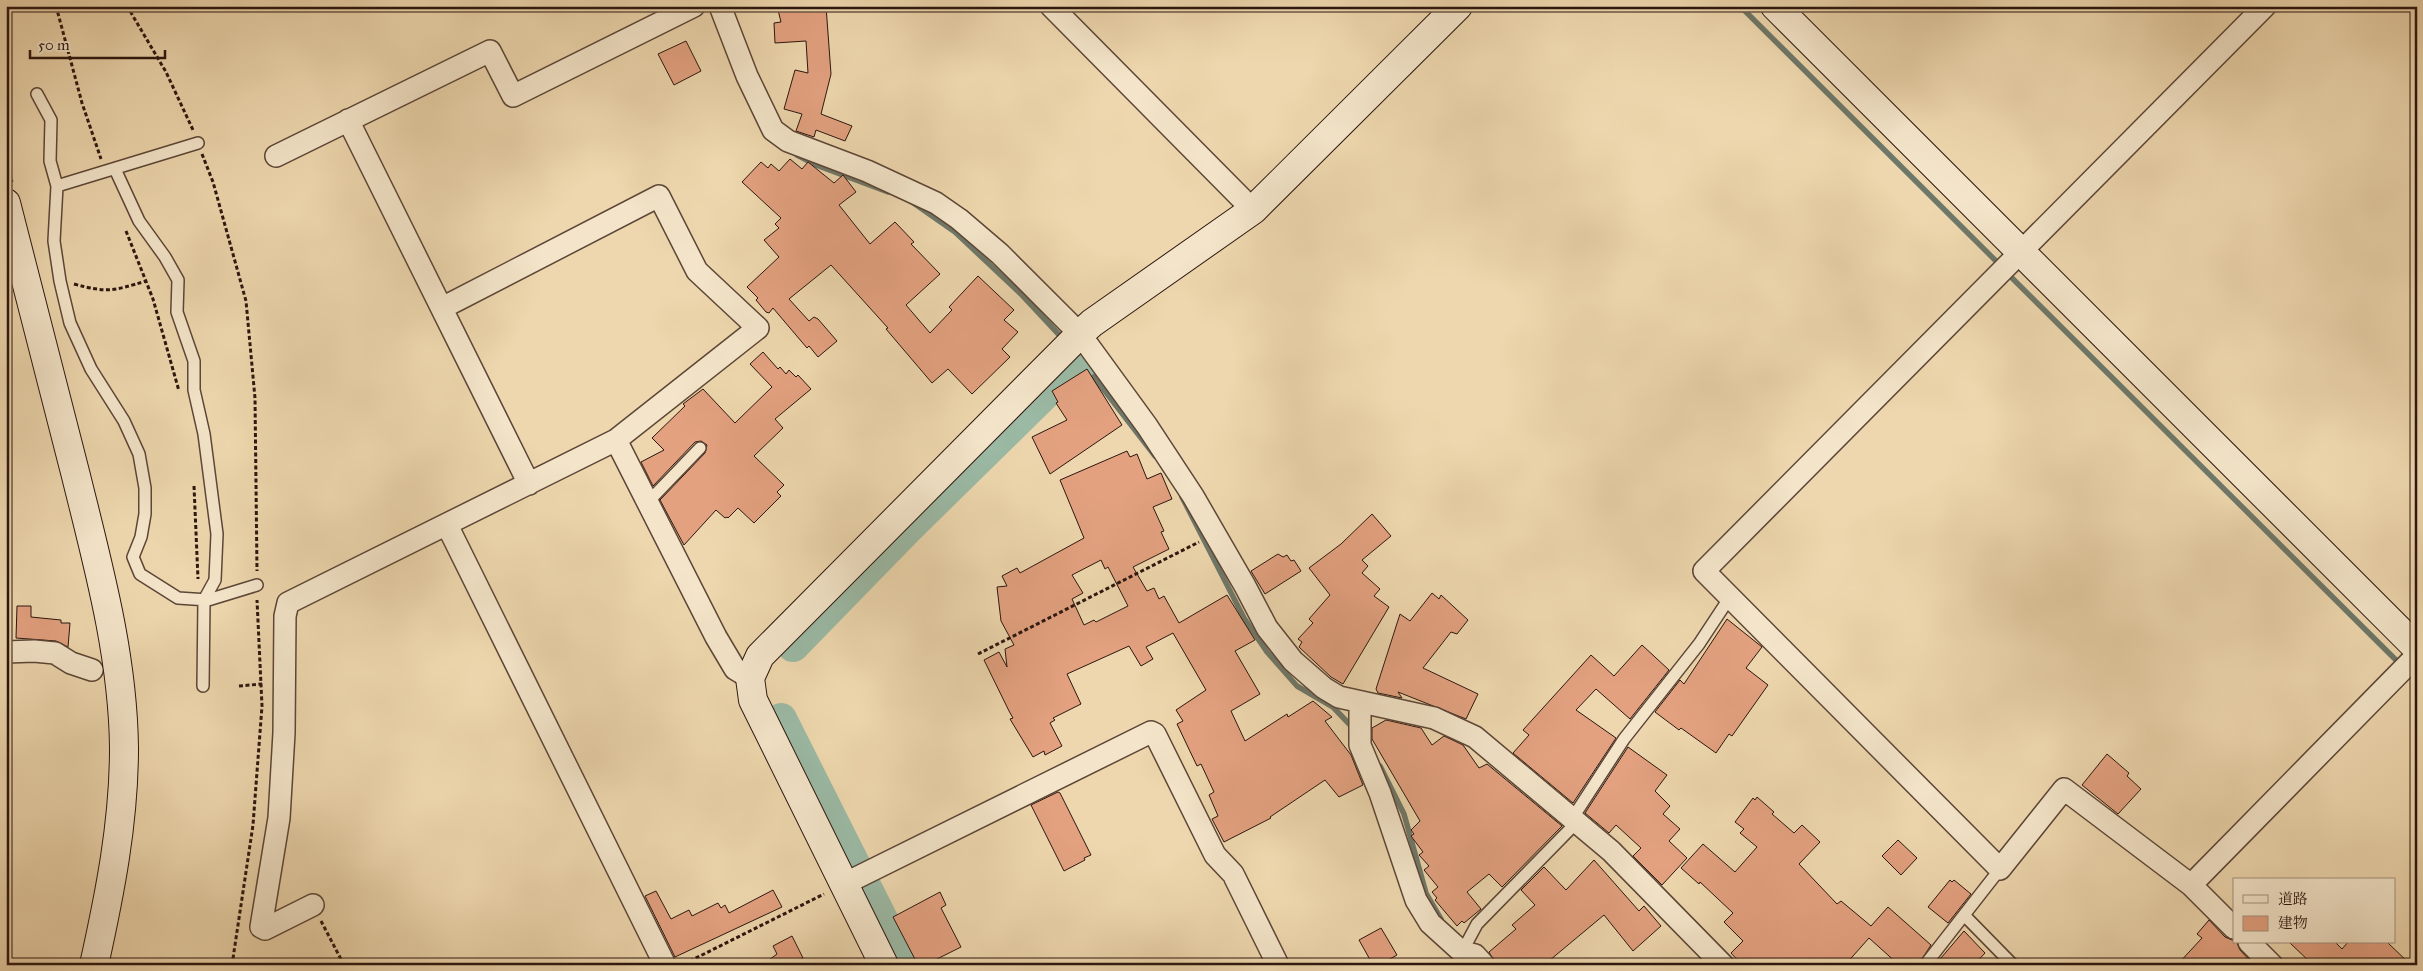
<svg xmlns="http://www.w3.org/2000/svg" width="2423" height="971" viewBox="0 0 2423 971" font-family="'IM FELL Great Primer','Noto Serif JP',serif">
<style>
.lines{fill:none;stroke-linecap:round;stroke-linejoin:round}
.stream{stroke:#6e7869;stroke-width:5.5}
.river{stroke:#9bbaa5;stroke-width:32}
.building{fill:#e3a180;stroke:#2b160f;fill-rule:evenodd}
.lane-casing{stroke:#5c4637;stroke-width:14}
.street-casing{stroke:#5c4637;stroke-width:24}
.secondary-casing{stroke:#2b160f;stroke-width:30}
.path{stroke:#2b160f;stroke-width:3;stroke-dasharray:4 2.5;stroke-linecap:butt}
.lane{stroke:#f4e5ca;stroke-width:11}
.street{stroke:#f4e5ca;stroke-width:21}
.secondary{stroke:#f4e5ca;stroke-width:28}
</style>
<rect width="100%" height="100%" fill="#eed7ae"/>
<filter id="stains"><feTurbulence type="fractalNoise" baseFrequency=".004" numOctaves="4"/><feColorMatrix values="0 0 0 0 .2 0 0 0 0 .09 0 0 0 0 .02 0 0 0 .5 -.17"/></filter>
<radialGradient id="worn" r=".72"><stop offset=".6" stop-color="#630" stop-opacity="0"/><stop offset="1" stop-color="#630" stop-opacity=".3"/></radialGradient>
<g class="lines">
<!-- stream -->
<path class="stream" d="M1740,6L2001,266
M797,155L816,165L888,192
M912,202L955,232L1022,295L1064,340
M2007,273L2401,665
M1074,351L1155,456
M1182,497L1244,618L1267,652L1297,686L1333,707L1353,728
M2407,671L2417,681
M1380,766L1404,814L1426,893L1441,919"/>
<!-- river -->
<path class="river" d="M793,646L906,530L1073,366L1084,361
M781,719L905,965"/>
</g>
<!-- building -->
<path class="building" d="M777,6H826L831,74L821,114L852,126L845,141L816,130L814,137L796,131L802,114L784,109L795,70L808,73L806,41L775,43L774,23L781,22Z
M686,41L701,71L674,85L658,54Z
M790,159L802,169L808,162L834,183L843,175L856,192L839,205L870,244L895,222L914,242L911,244L940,274L906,305L930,333L952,310L949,307L978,276L1014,310L1004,320L1018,332L1002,349L1010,357L972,394L948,369L932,383L886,329L888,328L831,265L789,299L809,321L814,317L818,319L837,341L818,357L809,346L807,348L773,308L769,313L766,312L756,300L758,298L747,287L779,257L764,240L779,228L775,224L781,218L742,182L761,162L768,168L771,164L779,171Z
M763,352L778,369L780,367L786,374L789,370L796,377L798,375L811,389L775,419L783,428L754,456L784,485L777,492L781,496L754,523L738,508L728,518L727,517L725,518L716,510L684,545L660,500L705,453L707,445L701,441L695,442L653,486L641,462L664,450L652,438L685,406L683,404L703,389L735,423L772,387L750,364Z
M1087,369L1122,425L1050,474L1032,437L1067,420L1056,403L1058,402L1052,391Z
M1127,451L1130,457L1137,454L1147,479L1161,473L1172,499L1153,507L1164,531L1161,532L1169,549L1133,567L1147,591L1154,588L1159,599L1164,596L1179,623L1227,595L1255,640L1235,651L1260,694L1231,711L1245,741L1287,714L1288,717L1313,701L1332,717L1325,721L1351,755L1363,785L1339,797L1325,780L1270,817L1271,818L1224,842L1212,819L1218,816L1209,795L1214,792L1201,764L1197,766L1177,724L1183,721L1176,710L1206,690L1173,633L1146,647L1153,659L1141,666L1129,646L1067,674L1081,704L1053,718L1055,720L1050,723L1062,746L1045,755L1044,751L1033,757L1010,719L1013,718L1009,711L984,660L999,652L1007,667L1005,649L1014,645L1001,621L997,587L1007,586L1002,576L1017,568L1020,573L1084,538L1060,480ZM1101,560L1105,569L1108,567L1128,606L1096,622L1094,620L1084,625L1072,599L1083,593L1072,575Z
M1372,514L1391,536L1362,560L1368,566L1362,573L1380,589L1374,596L1389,607L1343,684L1331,677L1299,647L1302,642L1298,639L1313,623L1309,619L1330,595L1309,568L1341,544Z
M1278,554L1283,557L1287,555L1291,561L1294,560L1301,571L1265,594L1251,571Z
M1432,593L1439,599L1441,595L1468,620L1457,634L1451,632L1423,668L1478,694L1466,719L1398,692L1402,698L1378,693L1376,689L1400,614L1410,621Z
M17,606H31V617L61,620V623H70L68,647L56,641L16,638Z
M1727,619L1762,647L1746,668L1768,685L1732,736L1729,734L1716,753L1681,728L1679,730L1655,712L1680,680L1684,684Z
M1642,645L1669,670L1630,719L1596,689L1576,710L1616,738L1573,803L1513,753L1529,735L1523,730L1591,655L1614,676Z
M1386,720L1421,728L1432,745L1444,736L1463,745L1479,768L1487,764L1562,826L1502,887L1489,874L1467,892L1481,909L1464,923L1462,921L1457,926L1435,900L1437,898L1432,892L1438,887L1424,870L1429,866L1419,855L1423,852L1411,836L1414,834L1411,830L1420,821L1372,739V728Z
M1628,747L1667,775L1655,791L1670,806L1663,814L1680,829L1669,841L1687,858L1662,885L1633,856L1641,848L1616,825L1609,833L1585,813Z
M2107,754L2129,773L2127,776L2141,789L2118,814L2082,785Z
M1058,792L1060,793L1091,855L1084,858L1085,860L1064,871L1031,805Z
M1757,797L1774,812L1772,814L1794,833L1802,825L1820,842L1799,864L1837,904L1841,901L1871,926L1888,907L1931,945L1918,965H1899L1869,938L1845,965H1742L1731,953L1743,941L1724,922L1733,913L1700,882L1699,884L1681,868L1703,844L1735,872L1757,847L1740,833L1744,829L1735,822L1753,798L1755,800Z
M1898,840L1917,858L1901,875L1882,856Z
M1594,860L1639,911L1644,906L1661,926L1633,951L1604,915L1544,965H1496L1489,952L1516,929L1512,925L1535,905L1521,890L1544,867L1566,890Z
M1950,880L1952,882L1954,880L1971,894L1948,923L1928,907Z
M773,890L782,907L675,957L645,896L656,891L671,919L689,910L692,916L718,903L721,908L725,905L729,913Z
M940,892L946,905L941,908L961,947L925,965H918L893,917Z
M2209,920L2225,937L2237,942L2240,950L2254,965H2177L2202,938L2197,934Z
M1381,928L1397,955L1379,965H1373L1359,940Z
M1964,931L1985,953L1974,965H1935Z
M792,936L803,958L790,965H762L777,954L773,946Z
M2289,942H2335L2342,949L2348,942H2387L2411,965H2313Z"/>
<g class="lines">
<!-- lane casing -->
<g class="lane-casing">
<path id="lane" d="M37,94L51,120L50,161L57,186L54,241L60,281L70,323L91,369L124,421L139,454L145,488V514L141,537L133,557L140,574L178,598L208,600L257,585
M115,169L139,221L165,257L178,280L177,312L194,361V390L204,434L217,534L215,580L204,600L203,686
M57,186L198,143
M649,501L700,448
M1572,819L1624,739L1699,644L1730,597
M2000,869L1964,915L2013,965
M1462,952L1477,924L1576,823
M1925,965L1964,915"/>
</g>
<!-- street casing -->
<g class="street-casing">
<path id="street" d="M720,6L747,76L773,130L788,141L867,171L936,203L959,219L1000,254L1080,334L1147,426L1193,496L1245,586L1267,628L1293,661L1324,688L1339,697L1434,718L1475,737L1611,851L1723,965
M1051,6L1253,210
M348,120L529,484
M276,156L490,51L513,96L694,6
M442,308L659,196L697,271L758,328L616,440
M447,525L665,965
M6,652L34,651L55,653L71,663L92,670
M1360,702V745L1380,793L1416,900L1430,923L1462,952L1475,955L1484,965
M844,884L1151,732L1155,734L1215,855L1233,874L1278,965
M2191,885L2417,655
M313,905L265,929L261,927L279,818L284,733L285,616L288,603L616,440L716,637L735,669L750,678
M2234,928L2191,885L2064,789L2000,869L1704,571L2265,6
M2249,942L2272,965"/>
</g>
<!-- secondary casing -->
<g class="secondary-casing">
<path id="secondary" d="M1775,6L2417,648
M6,203C29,294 52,385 76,476C98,565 123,655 124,748C124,822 110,893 94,965
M884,965L753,700L750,678L760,656L1080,334L1092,323L1253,210L1458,6"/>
</g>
<!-- path -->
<path class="path" d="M56,6L82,103L101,159
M127,6L166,72L193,130
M202,154L213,182L246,301L255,398L257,571
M6,161L12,182
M126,231L153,299L179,391
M74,284C107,293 113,291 146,281
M194,486L198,579
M978,654L1199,542
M239,686L262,684
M321,921L344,965
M684,964L824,894
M232,965L253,825L262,706L257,600"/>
<!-- lane -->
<use href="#lane" class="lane"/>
<!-- street -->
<use href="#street" class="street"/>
<!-- secondary -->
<use href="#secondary" class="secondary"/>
</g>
<!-- margin -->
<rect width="2423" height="971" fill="none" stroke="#eed7ae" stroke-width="25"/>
<rect x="8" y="8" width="2408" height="956" fill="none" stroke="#2b160f" stroke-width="2.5"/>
<rect x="12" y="12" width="2398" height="946" fill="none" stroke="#2b160f"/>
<!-- legend -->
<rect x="2233" y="878" width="162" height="65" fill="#f4e5ca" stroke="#a4927f"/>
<rect x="2243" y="895" width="25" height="8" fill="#f4e5ca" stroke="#a4927f"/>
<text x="2278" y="904" font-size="15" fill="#2b160f">道路</text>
<rect x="2243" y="916" width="25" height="15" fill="#e3a180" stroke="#a4927f"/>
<text x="2278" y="928" font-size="15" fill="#2b160f">建物</text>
<!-- scale -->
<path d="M30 50v8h135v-8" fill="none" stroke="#2b160f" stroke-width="2.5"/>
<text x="38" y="50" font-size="15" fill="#2b160f" stroke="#f4e5ca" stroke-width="4" paint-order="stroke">50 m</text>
<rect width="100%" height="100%" filter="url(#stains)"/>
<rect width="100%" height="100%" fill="url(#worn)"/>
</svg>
